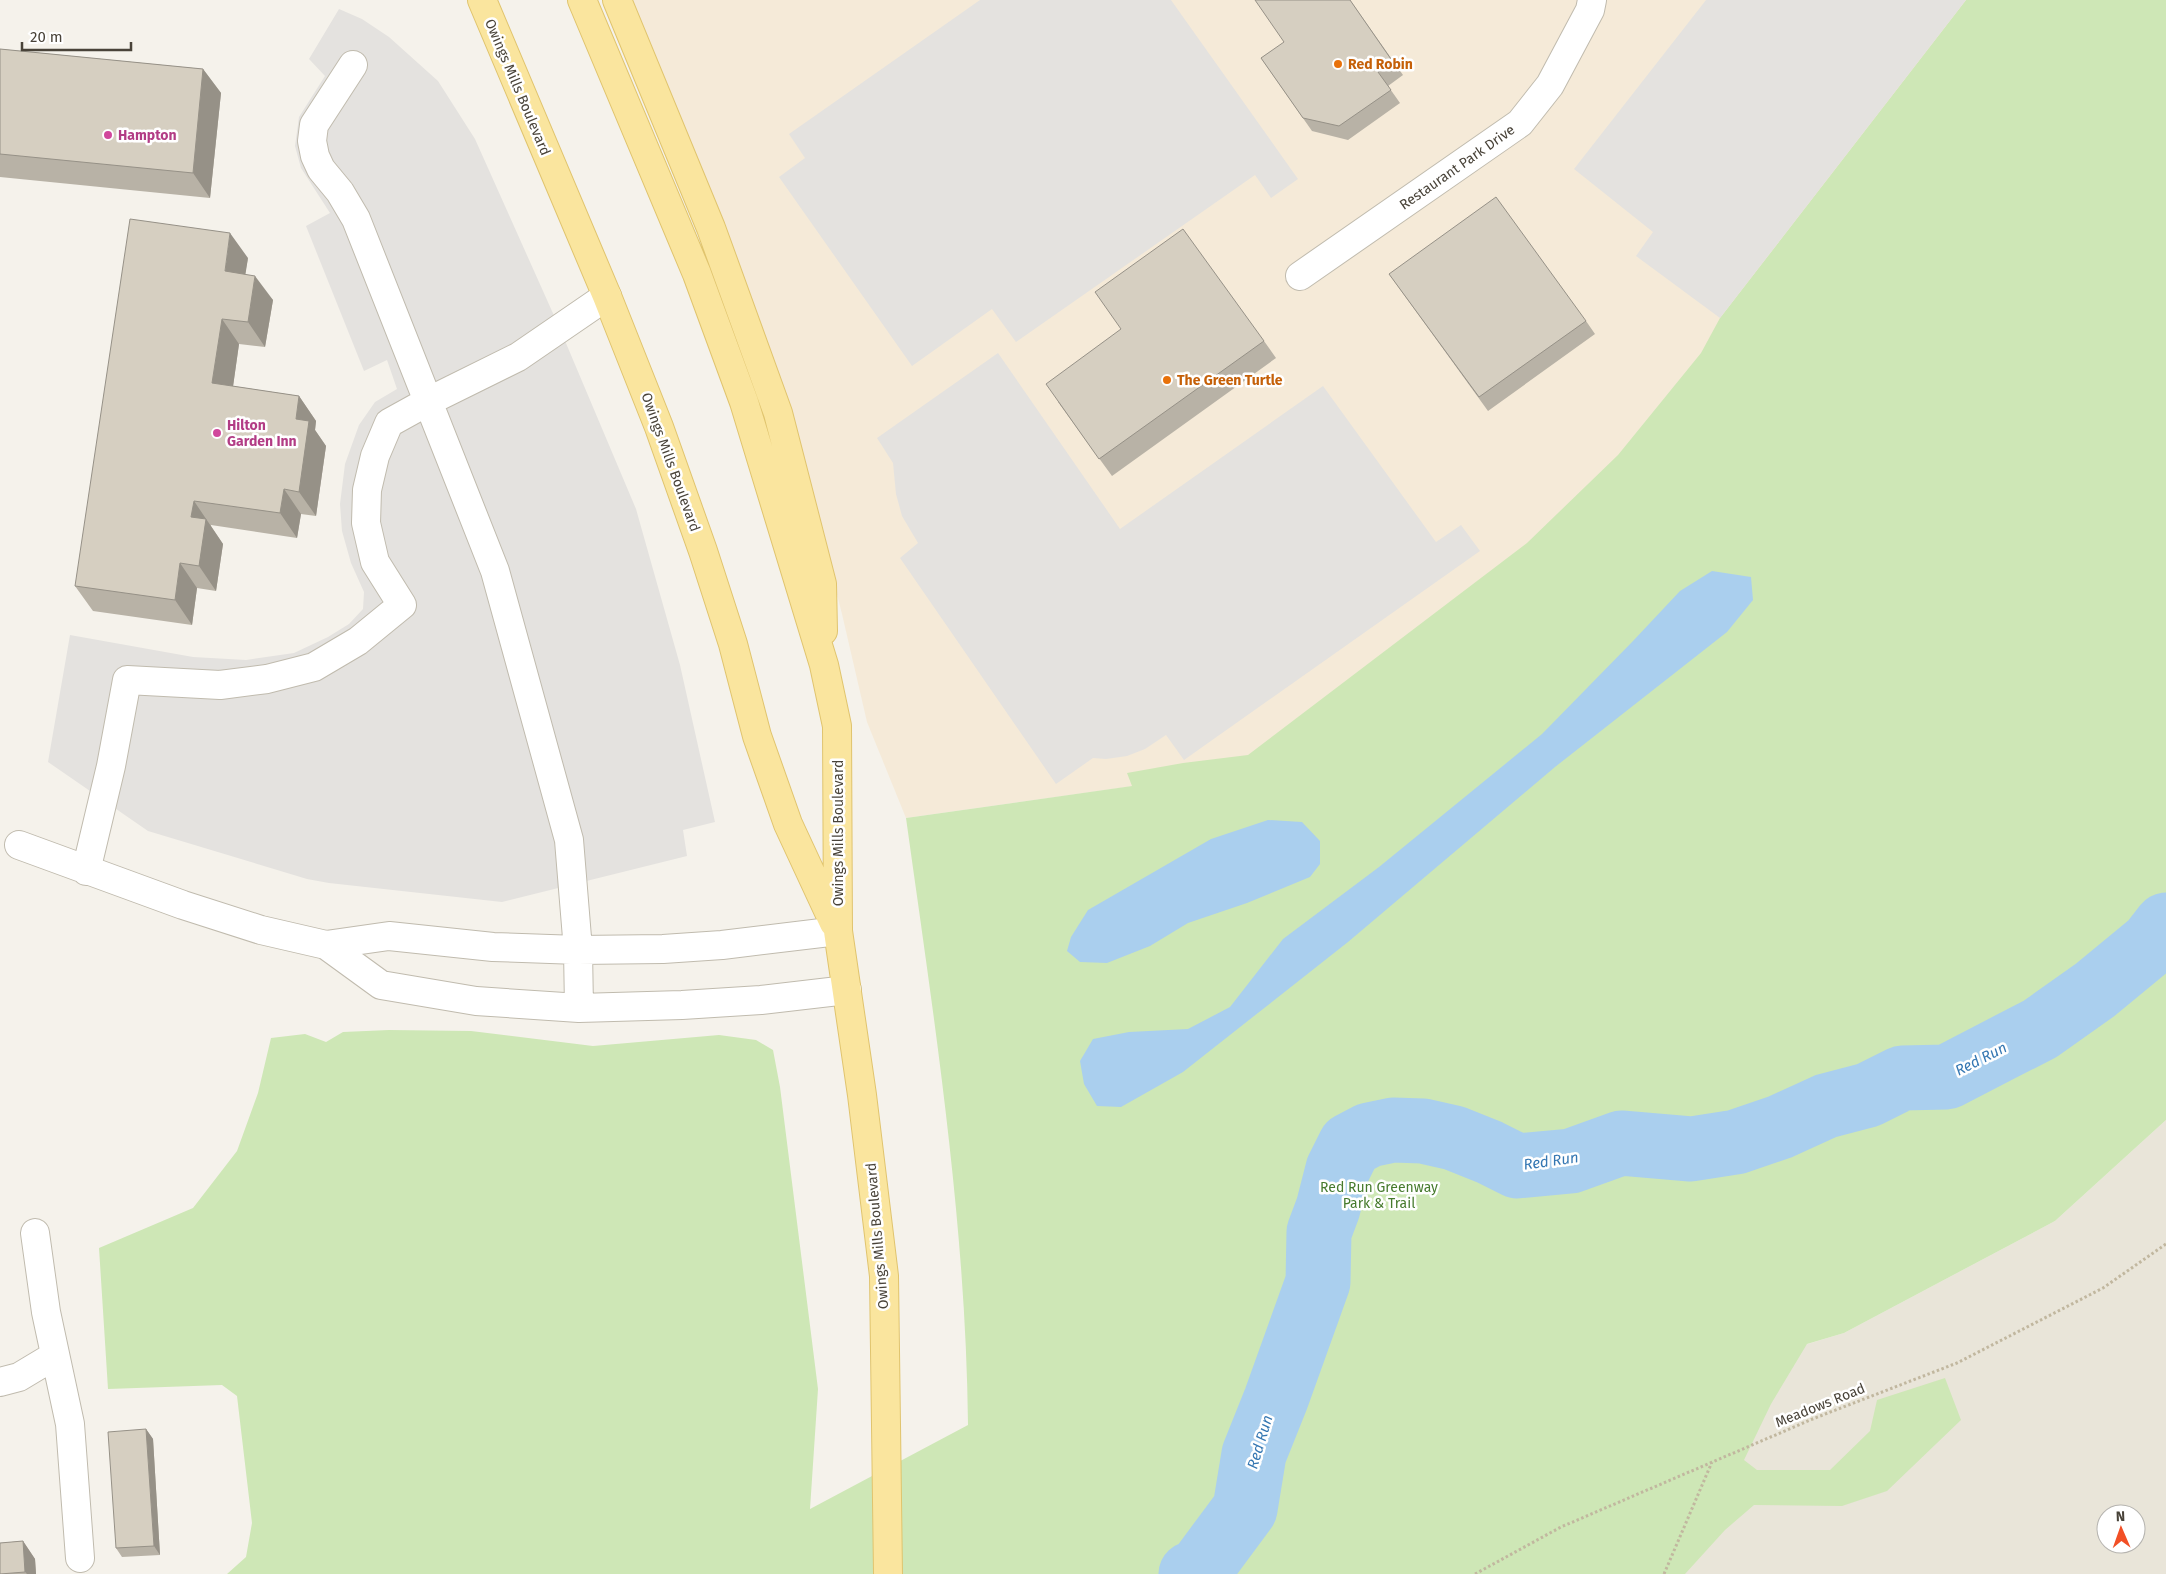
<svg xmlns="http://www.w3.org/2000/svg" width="2166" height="1574" viewBox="0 0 2166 1574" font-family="'Fira Sans',sans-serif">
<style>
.residential{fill:#e9e5d9;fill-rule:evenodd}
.commercial{fill:#f5ead8}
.green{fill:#cee7b6}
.parking{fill:#e4e2df}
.water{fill:#aacfee}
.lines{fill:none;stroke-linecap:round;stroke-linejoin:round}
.river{stroke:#aacfee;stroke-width:65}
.minor-casing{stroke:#c0bbae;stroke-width:30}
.major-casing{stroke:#e0c46e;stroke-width:30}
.path{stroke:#c1b79f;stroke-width:3;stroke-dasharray:2.5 2.5;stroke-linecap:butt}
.minor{stroke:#fff;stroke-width:28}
.major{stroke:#fae59e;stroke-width:28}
.wall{fill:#b8b2a6}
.shaded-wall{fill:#969187}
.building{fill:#d6cfc1;stroke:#969187}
.food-dot{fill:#e8710a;stroke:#fff;stroke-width:2}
.hotel-dot{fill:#d1479c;stroke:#fff;stroke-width:2}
.labels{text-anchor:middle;stroke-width:5;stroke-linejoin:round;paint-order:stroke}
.food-label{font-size:14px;font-weight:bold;fill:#c56008;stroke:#fff;text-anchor:start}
.street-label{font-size:14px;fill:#494339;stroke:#fff}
.hotel-label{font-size:14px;font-weight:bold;fill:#b23c85;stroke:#fff;text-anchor:start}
.park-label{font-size:14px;fill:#467a2d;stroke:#fff}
.water-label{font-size:15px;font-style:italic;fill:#3577b2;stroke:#fff}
</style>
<rect width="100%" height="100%" fill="#f5f2eb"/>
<!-- residential -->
<path class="residential" d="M2166,1120V1574H1588L1715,1372L1844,1333L2055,1221ZM2106,1514H2136V1544H2106Z"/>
<!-- commercial -->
<path class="commercial" d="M632,0H2107L1540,665L1170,781L906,818L867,722L842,614L804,465L634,12Z"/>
<!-- green -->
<path class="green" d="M1966,0H2166V1120L2055,1221L1844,1333L1807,1344L1771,1404L1744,1460L1757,1470H1830L1870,1431L1877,1400L1945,1378L1961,1420L1887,1491L1842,1506L1754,1505L1725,1530L1685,1574H227L246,1557L252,1523L237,1396L222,1385L108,1389L99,1248L193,1208L237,1151L258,1093L271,1038L305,1034L326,1042L343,1032L389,1030L471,1031L593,1046L719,1035L756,1040L773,1050L780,1087L818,1389L810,1509L968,1425C966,1222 934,1019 906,818L1132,786L1127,773L1183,763L1248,755L1527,543L1618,455L1701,353L1720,318Z"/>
<!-- parking -->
<path class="parking" d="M980,0H1171L1298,179L1271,198L1255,175L1016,342L992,309L912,366L779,177L805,158L789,134Z
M1706,0H1966L1720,318L1636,256L1653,232L1574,169Z
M339,9L362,19L389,37L438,81L475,139L560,329L636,509L680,665L715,822L683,830L687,856L502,902L329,883L307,879L148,831L48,762L70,635L193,657L246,660L294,653L328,637L349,624L363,609L364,592L351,563L342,531L340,504L345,464L359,425L375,402L397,389L387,360L364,371L306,226L330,213L301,168L295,146L299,117L325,76L309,59Z
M998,353L1120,529L1323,386L1436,542L1461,525L1480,551L1184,760L1166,735L1145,749L1127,756L1106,759L1093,758L1056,784L900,558L918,543L902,516L896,494L893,463L877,438Z"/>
<!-- water -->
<path class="water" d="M1712,571L1751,577L1753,600L1727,632L1555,767L1348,942L1183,1072L1121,1107L1097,1106L1084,1084L1080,1061L1093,1039L1129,1032L1188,1029L1230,1007L1283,939L1379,867L1542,734L1633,641L1680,591Z
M1268,820L1302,822L1320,841V864L1310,877L1247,903L1188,923L1150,946L1107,963L1080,962L1067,951L1071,937L1088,910L1211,839Z"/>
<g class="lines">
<!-- river -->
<path class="river" d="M1191,1574L1199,1571L1245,1509L1254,1454L1276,1399L1318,1282L1319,1232L1328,1208L1338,1169L1350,1145L1369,1135L1393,1130L1423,1131L1454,1138L1489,1152L1517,1166L1571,1161L1621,1143L1691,1149L1736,1142L1780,1127L1826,1106L1868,1095L1902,1078L1947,1077L2001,1049L2040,1029L2095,990L2152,943L2166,925"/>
<!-- minor casing -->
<g class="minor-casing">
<path id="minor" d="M353,65L314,125L312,141L315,156L321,169L340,192L356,219L495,571L569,840L578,950L579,1008
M1300,276L1520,123L1550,85L1590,10L1592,0
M19,845L183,905L261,930L326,945L389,936L493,947L578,950L663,949L722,945L838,931
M86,871L111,766L127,680L220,685L267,679L314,667L358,641L402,605L375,562L366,523L367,490L375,456L389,423L427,402L518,357L607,296
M326,945L381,985L476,1001L579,1008L682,1005L761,1000L847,990
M35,1233L46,1312L70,1424L80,1558
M0,1382L19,1377L54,1356"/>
</g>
<!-- major casing -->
<g class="major-casing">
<path id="major" d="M482,0L607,296L659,427L703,551L733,644L757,736L788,824L834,923
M582,0L697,274L744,402L824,665L837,726L838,931L862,1095L884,1276L888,1574
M617,0L711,228L778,413L822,584L823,631"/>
</g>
<!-- path -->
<path class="path" d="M1475,1574L1561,1527L1815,1418L1957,1363L2103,1288L2166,1244
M1664,1574L1712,1462"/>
<!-- minor -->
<use href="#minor" class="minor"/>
<!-- major -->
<use href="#major" class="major"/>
</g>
<!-- wall -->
<path class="wall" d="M1350,0L1403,75L1388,86L1400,103L1348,140L1312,131L1261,58Z
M0,49L203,69L221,93L210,198L0,177Z
M248,258L245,274L273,300L265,347L239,344L233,386L299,396L316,421L315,430L326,446L316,516L301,514L297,538L211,525V526L223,544L216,591L197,588L192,625L93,611L75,586Z
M1389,274L1586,321L1595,334L1488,411Z
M1264,341L1276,358L1112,476L1058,402Z
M146,1429L153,1439L160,1555L122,1557L116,1548Z
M23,1541L35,1559L36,1574H0V1543Z"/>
<!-- shaded-wall -->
<path class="shaded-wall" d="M203,69L221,93L210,198L193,173Z
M230,233L248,258L242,296L225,271Z
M255,276L273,300L265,347L248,322Z
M222,319L239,344L230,408L212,383Z
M299,396L316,421L315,430L326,446L316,516L299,492L296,419Z
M284,489L301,514L297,538L280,513Z
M194,501L223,544L216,591L199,566L191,517Z
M180,563L197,588L192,625L175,600Z
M146,1429L153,1439L160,1555L154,1546Z
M23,1541L35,1559L36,1574H27L25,1572Z"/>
<!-- building -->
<path class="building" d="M1255,0H1350L1393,62L1378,72L1391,90L1339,126L1303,118L1261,58L1284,42Z
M0,49L203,69L193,173L0,154Z
M1496,197L1586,321L1479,397L1389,274Z
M130,219L230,233L225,271L255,276L248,322L222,319L212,383L299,396L296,419L309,421L299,492L284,489L280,513L194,501L191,517L206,519L199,566L180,563L175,600L75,586Z
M1183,229L1264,341L1099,459L1046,384L1121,329L1095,292Z
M146,1429L154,1546L116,1548L108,1432Z
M23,1541L25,1572L0,1574V1543Z"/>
<!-- markers -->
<g class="food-dot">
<circle cx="1338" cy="64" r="5"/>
<circle cx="1167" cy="380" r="5"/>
</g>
<g class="hotel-dot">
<circle cx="108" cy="135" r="5"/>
<circle cx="217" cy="433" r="5"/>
</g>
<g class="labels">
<!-- food labels -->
<g class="food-label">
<text x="1348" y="69">Red Robin</text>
<text x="1177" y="385">The Green Turtle</text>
</g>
<!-- street labels -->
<g class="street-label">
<text transform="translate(518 87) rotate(67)" y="5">Owings Mills Boulevard</text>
<text transform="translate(1457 167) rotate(-35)" y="5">Restaurant Park Drive</text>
<text transform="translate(671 462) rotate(70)" y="5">Owings Mills Boulevard</text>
<text transform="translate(838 833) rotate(-90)" y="5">Owings Mills Boulevard</text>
<text transform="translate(877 1236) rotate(-95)" y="5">Owings Mills Boulevard</text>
<text transform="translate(1820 1405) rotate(-22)" y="5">Meadows Road</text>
</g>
<!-- hotel labels -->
<g class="hotel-label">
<text x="118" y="140">Hampton</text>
<text x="227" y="430">Hilton<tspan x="227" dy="16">Garden Inn</tspan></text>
</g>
<!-- park labels -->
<g class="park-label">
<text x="1379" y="1192">Red Run Greenway<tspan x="1379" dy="16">Park &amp; Trail</tspan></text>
</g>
<!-- water labels -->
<g class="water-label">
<text transform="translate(1981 1059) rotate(-27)" y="5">Red Run</text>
<text transform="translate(1551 1161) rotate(-8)" y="5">Red Run</text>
<text transform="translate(1260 1442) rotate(-73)" y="5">Red Run</text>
</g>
</g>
<!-- north arrow -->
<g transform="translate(2121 1529) rotate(358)"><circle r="24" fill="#ffffff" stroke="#b6b4b0"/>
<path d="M0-4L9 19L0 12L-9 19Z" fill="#f24f25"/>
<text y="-8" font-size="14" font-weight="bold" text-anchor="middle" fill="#494339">N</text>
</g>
<!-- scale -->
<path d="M22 42v8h109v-8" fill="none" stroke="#494339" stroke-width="2.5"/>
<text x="30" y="42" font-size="15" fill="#494339" stroke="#ffffff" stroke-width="4" paint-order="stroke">20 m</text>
</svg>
